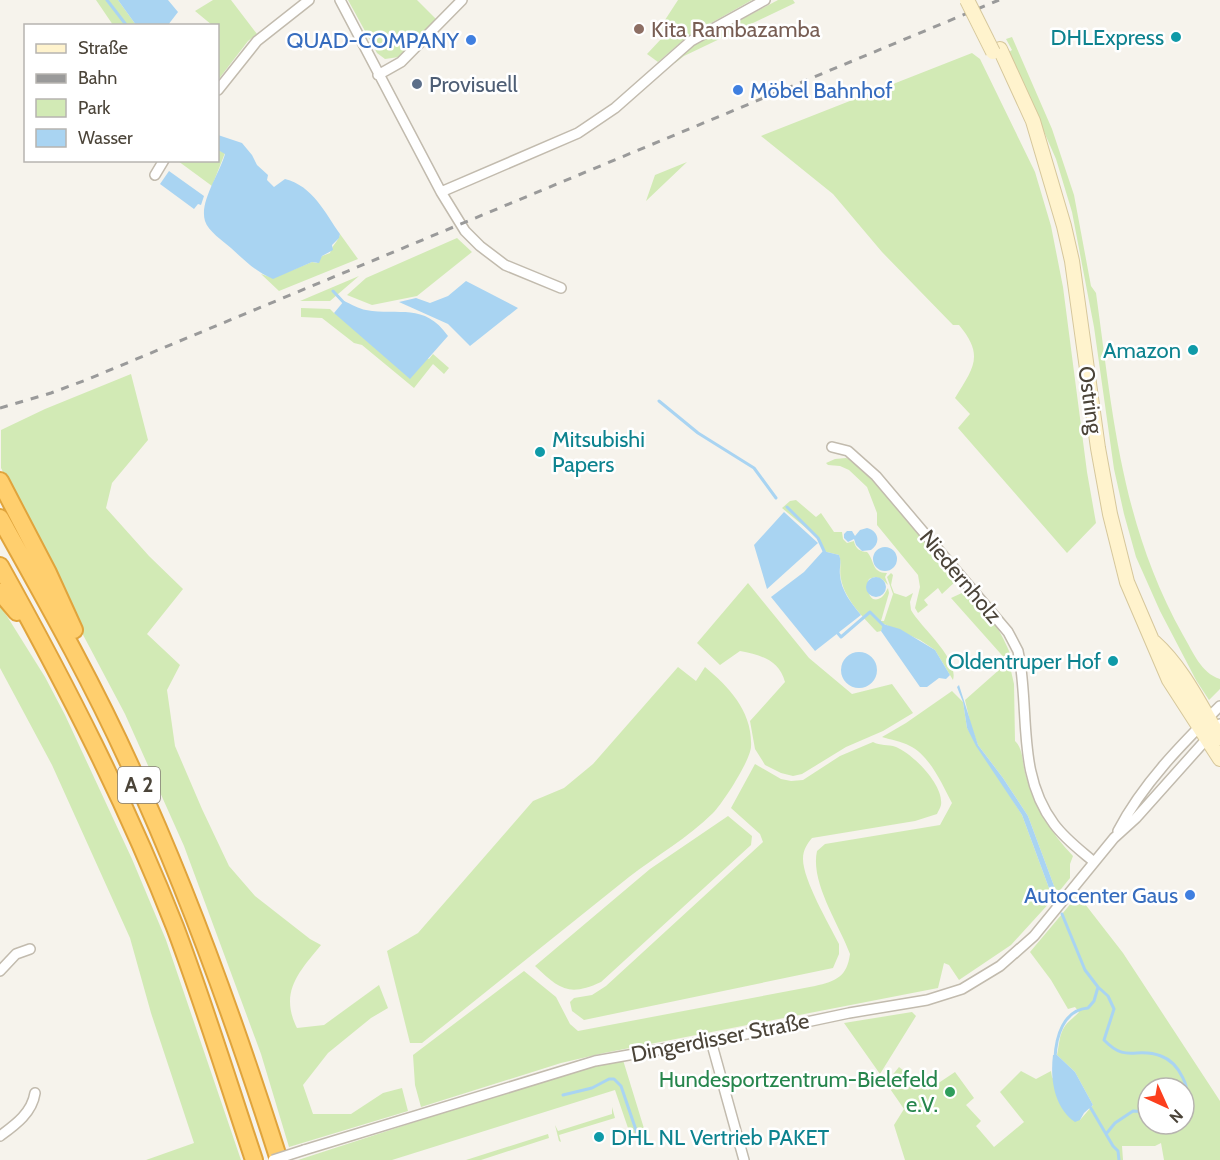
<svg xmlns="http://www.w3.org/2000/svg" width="1220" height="1160" viewBox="0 0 1220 1160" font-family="Cabin,sans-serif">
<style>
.green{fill:#d2eab5;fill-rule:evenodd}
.water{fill:#a9d4f2}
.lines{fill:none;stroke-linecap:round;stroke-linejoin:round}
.stream{stroke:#a9d4f2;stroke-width:3}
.street-casing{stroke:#c2bbae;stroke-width:12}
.secondary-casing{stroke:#d6c79b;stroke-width:16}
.highway-casing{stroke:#e0a43c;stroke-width:20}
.street{stroke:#fff;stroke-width:9}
.secondary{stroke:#fff3cd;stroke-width:14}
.highway{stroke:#ffcf6e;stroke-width:16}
.rail{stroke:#9a9a9a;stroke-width:3;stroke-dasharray:8 8;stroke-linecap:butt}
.street-bridge-casing{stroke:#c2bbae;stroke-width:12;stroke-linecap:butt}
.secondary-bridge-casing{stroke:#d6c79b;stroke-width:16;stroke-linecap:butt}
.street-bridge{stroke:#fff;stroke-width:9}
.secondary-bridge{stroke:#fff3cd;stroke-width:14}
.education-dot{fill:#8d6e63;stroke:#fff;stroke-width:2}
.culture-dot{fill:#0f9aa8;stroke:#fff;stroke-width:2}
.shop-dot{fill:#3f7fe0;stroke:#fff;stroke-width:2}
.service-dot{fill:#5c6f8a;stroke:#fff;stroke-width:2}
.leisure-dot{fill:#2e9e5b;stroke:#fff;stroke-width:2}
.labels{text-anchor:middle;stroke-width:5;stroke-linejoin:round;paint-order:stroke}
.shield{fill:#fff;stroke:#817c74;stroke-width:1.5}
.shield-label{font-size:21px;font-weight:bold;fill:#4b4439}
.education-label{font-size:22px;fill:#785e54;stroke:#fff;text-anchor:start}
.culture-label{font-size:22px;fill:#0d838f;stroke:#fff;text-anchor:end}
.shop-label{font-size:22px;fill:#366cbe;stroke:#fff;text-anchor:end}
.service-label{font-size:22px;fill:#4e5e75;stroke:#fff;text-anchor:start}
.street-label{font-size:22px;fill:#4b4439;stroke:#fff}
.leisure-label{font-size:22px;fill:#27864d;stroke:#fff;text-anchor:end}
</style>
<rect width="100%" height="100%" fill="#f6f3ec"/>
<!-- green -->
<path class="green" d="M96,0H118L136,25H113Z
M213,0H231L257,34L248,41L218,80V26L212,25L195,11Z
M348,0H417L436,19L399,57L385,59L377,53Z
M678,0H752L688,36L658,62L647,54L662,38L663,23Z
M778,0H793L795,3L684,56L675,63L674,60L697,43Z
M1012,37L1052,129L1074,195L1091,286L1096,293C1113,415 1121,524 1183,635C1193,652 1201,673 1220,679V689L1209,700L1196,680L1160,611L1136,557L1124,514L1114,469L1094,327L1072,212L1056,159L1009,52L1012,50L1006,39Z
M972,53L980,59L1035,172L1051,226L1063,287L1087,472L1096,523L1067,553L958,428L970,414L955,398C973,368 985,356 959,325H953L882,252L833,194L761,136Z
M218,150L225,153L212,186L178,161L218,160Z
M687,162L646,201L655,175Z
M340,234L358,259L279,291L261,274L273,278L312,262L317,263L322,256L330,253C332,245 338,242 340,234Z
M457,238L472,252L417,296L372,305L347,295L366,278Z
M359,276L330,301H300Z
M301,308L330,309L334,313L429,359L433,354L449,368L444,374L433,364L414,388L362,345L354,343L322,318L301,317Z
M131,374L148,440L112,483L106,508L149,556L183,589L147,634L180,665L167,690L175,746L202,809L229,866L255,896L310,939L321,945C299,972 279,992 297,1028L324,1025L379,985L388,1008L371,1018L328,1053L303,1085L313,1114H351L383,1093L402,1088L408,1111L289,1147L261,1054L184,846L125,714L81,631L53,567L1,468V430L45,409Z
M846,458L857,462L952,574L956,581L942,594L938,588L924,600L928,605L918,613L915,608L920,587L918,575L877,525V513L867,487L849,470L840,466L828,465L826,463L835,459Z
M796,500L816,517L821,513L834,532H842L843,539L847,543L854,541C855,548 860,552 867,552C875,560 871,573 887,573L885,577L888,585L882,579L875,577L869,579C865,588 870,606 882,597C885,594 886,591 888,588L889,593L881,621H884L893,594L887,577L891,573L893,575L891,585L894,593L906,597L913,593L910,602L911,610C921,628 959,658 953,680L935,650L920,640L884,624L881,631L877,632C863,617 845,600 841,579C839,571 842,563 839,555L823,551L818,538L782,508L790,501Z
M748,583L809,658L852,694L892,684L913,713L883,731L846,747L802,774L793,776L781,773L765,765L762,760L755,749L750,721L785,682C779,660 761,655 740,651L720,665L697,643Z
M964,592C988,607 1002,633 1012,658L1009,662L1014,684L1015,741C1024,750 1022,764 1026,776C1035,807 1051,833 1073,856L1070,864V878L1057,894L1028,816L1003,778L978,745L971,726L965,700L1008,662L951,598Z
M0,605L45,677L65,715L132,859L166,940L241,1160H146L194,1143L151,1013L130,938L52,765L0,668Z
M678,667L696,681L705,667C729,687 753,712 751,747C750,761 723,803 713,813C688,838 656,856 629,877C560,932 491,988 422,1043H410L387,951L418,933L533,801L564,788L593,764Z
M952,691L963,702L967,728L1022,815L1053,899L1011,945L959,980L949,965L944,963L938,988L604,1053L561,1063L421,1107L415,1085L413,1055L524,971L556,997L570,1024L578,1031L815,986C836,981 847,977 850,954C839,924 810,882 817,851L825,844L940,825L952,803C942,784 930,756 910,746C901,741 891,740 882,737L906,723Z
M873,742C880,746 888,744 896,747C913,754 944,785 941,805C940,809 938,811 937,814L915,821L812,838C807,844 803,850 803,859C803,880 829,924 839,944V954L833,968L584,1020L572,1011L570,1002L574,998L592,995L606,986L763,842L760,834L731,808L755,764L781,779L791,781L803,780L840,756Z
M728,816L752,836L751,845L601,982C569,997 559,989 535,966L650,869Z
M1078,895L1123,953L1220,1101V1160H1164L1161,1143L1155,1146H1122L1123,1160H905L894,1125L904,1109L886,1083L899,1067L928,1090L955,1072L974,1098L966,1105L981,1121L976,1126L994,1147L1024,1122L1000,1092L1021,1071L1036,1079L1051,1071L1052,1077L1080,1120L1093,1105L1075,1072L1057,1055C1059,1046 1059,1034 1065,1026C1068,1021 1075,1017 1079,1012L1075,1007L1068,1009L1051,980L1030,952ZM1148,1088H1184V1124H1148Z
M912,1012L916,1016L880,1074L844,1023Z
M623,1060L646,1135H636L628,1128L615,1090L392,1160H298L559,1075Z
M612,1107L615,1118L559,1135L561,1142L559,1141L555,1125L558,1131L612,1114Z
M548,1134L549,1138L481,1160H466Z"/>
<!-- water -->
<path class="water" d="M118,0H168L178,12L168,25H136Z
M218,135L242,143L252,155L257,165L268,175L267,180L274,187L285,179C313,186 325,213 340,234L339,238L332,245L333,250L322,256L319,263L312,262L273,279C256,272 244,260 231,248C223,241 208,231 205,221C199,202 220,173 225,154L218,150Z
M169,171L204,196L201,205L198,204L194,209L160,184Z
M466,281L518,308L470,346L448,324L399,302L416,298L430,303L448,296Z
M344,301C351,304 359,309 366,310C399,316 424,302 448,336L410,379L334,313Z
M784,512L818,543L767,589L754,545Z
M867,528C879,531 881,543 871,550L862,551L856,545L854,539L848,542L844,538V534L847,531H852L855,536L860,530Z
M873 559a12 12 0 1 1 24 0a12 12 0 1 1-24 0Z
M823,551L839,555C842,562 839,567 840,575C841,590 851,603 861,615L815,651L771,597L804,572Z
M866 587a10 10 0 1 1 20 0a10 10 0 1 1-20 0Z
M883,624L900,629L935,650L950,675L946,679L939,678L927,687H920L881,631Z
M841 670a18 18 0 1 1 36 0a18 18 0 1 1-36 0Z
M959,685L978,745L1003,778L1028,816L1057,894L1053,899L1022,815L976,746L967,728L963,702L957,687Z
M1053,1055H1057L1075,1072L1093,1105L1084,1113L1080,1120L1075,1122C1054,1107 1050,1079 1053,1055Z"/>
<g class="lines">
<!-- stream -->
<path class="stream" d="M107,0L127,26
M333,291L346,305
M659,401L698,433L754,468L776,498
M787,507L818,538L825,553
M836,631L841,637L870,612L886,628
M1098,987L1108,996L1114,1009L1104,1040C1127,1064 1136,1046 1161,1056C1178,1062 1194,1090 1184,1107
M1055,1058C1056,1037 1063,1010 1088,1008L1094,1001L1098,987L1085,970L1062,914
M563,1095L592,1088L609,1079H614L621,1086L637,1133
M1089,1105L1113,1146L1118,1151L1119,1160
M1106,1134L1115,1123L1133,1111L1148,1112"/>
<!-- street casing -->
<g class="street-casing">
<path id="street" d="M340,0L441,192L465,231L480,246L505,265L561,288
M378,75L401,62L462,0
M218,90L257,41L309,0
M155,175L164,160
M441,192L578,133L615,108L691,41L765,0
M832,447L848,451L876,476L1008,632L1018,651L1020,662C1029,718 1018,776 1054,824C1065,839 1080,850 1094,862
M1118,831C1143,783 1182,744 1220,706
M0,971L16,954L30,949
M711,1041L744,1160
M0,1136C15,1125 32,1113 35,1093
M304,1150L595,1061L764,1031L849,1013L927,1000L962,989L1000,966L1034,936L1114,838L1136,818L1220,724"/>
</g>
<!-- secondary casing -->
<g class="secondary-casing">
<path id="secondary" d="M1000,49L1033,121L1064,226L1072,261L1098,448L1110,514L1127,582L1169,680L1220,759
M1154,642C1183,668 1200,705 1220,738"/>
</g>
<!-- highway casing -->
<g class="highway-casing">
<path id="highway" d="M0,481L48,573L74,630
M0,518C47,602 94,685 133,772C191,898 237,1028 279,1160
M0,566C65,683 126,802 175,927C204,1004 228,1082 254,1160
M0,592L17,612"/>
</g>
<!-- street -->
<use href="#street" class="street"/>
<!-- secondary -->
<use href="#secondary" class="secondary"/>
<!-- highway -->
<use href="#highway" class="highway"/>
<!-- rail -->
<path class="rail" d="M0,408L51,393L86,380L999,0"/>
<!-- street-bridge casing -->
<g class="street-bridge-casing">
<path id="street-bridge" d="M273,1160L304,1150"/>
</g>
<!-- secondary-bridge casing -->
<g class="secondary-bridge-casing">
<path id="secondary-bridge" d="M967,0L993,52"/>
</g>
<!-- street-bridge -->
<use href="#street-bridge" class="street-bridge"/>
<!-- secondary-bridge -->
<use href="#secondary-bridge" class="secondary-bridge"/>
</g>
<!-- markers -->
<circle class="education-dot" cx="639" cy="29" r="6"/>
<g class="culture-dot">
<circle cx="1176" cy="37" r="6"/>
<circle cx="1193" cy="350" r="6"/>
<circle cx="540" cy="452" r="6"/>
<circle cx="1113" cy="661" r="6"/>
<circle cx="599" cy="1137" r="6"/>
</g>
<g class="shop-dot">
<circle cx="471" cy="40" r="6"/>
<circle cx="738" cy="90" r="6"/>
<circle cx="1190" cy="895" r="6"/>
</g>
<circle class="service-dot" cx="417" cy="84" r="6"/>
<circle class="leisure-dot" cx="950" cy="1092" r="6"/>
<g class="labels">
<!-- shield labels -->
<rect class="shield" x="118" y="767" width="42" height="36" rx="4.5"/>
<g class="shield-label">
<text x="139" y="792">A 2</text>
</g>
<!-- education labels -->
<g class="education-label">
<text x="651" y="37">Kita Rambazamba</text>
</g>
<!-- culture labels -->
<g class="culture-label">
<text x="1164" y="45">DHLExpress</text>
<text x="1181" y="358">Amazon</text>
<text x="552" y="447" text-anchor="start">Mitsubishi<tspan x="552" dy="25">Papers</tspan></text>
<text x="1101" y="669">Oldentruper Hof</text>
<text x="611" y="1145" text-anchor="start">DHL NL Vertrieb PAKET</text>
</g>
<!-- shop labels -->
<g class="shop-label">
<text x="459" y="48">QUAD-COMPANY</text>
<text x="750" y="98" text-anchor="start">Möbel Bahnhof</text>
<text x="1178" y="903">Autocenter Gaus</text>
</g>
<!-- service labels -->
<g class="service-label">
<text x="429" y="92">Provisuell</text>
</g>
<!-- street labels -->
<g class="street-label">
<text transform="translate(1091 400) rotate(82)" y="8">Ostring</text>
<text transform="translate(961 576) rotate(50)" y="8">Niedernholz</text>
<text transform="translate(720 1037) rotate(-11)" y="8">Dingerdisser Straße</text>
</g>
<!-- leisure labels -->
<g class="leisure-label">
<text x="938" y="1087">Hundesportzentrum-Bielefeld<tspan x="938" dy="25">e.V.</tspan></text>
</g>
</g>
<!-- legend -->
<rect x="24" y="24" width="195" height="138" fill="#ffffff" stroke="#b7b4b0" stroke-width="1.5"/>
<rect x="36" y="44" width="30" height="9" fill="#fff3cd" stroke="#b7b4b0" stroke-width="1.5"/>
<text x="78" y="54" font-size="18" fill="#4b4439">Straße</text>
<rect x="36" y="74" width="30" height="9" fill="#9a9a9a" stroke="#b7b4b0" stroke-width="1.5"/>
<text x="78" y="84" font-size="18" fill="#4b4439">Bahn</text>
<rect x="36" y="99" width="30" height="18" fill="#d2eab5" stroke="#b7b4b0" stroke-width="1.5"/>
<text x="78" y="114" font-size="18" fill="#4b4439">Park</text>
<rect x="36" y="129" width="30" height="18" fill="#a9d4f2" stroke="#b7b4b0" stroke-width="1.5"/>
<text x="78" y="144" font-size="18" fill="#4b4439">Wasser</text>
<!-- north arrow -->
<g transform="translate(1166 1106) rotate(135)"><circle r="28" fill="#ffffff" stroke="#b7b4b0" stroke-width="1.5"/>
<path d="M0-4.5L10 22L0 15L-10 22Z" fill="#fc3f1d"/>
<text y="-9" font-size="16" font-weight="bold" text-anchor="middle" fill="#4b4439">N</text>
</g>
</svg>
